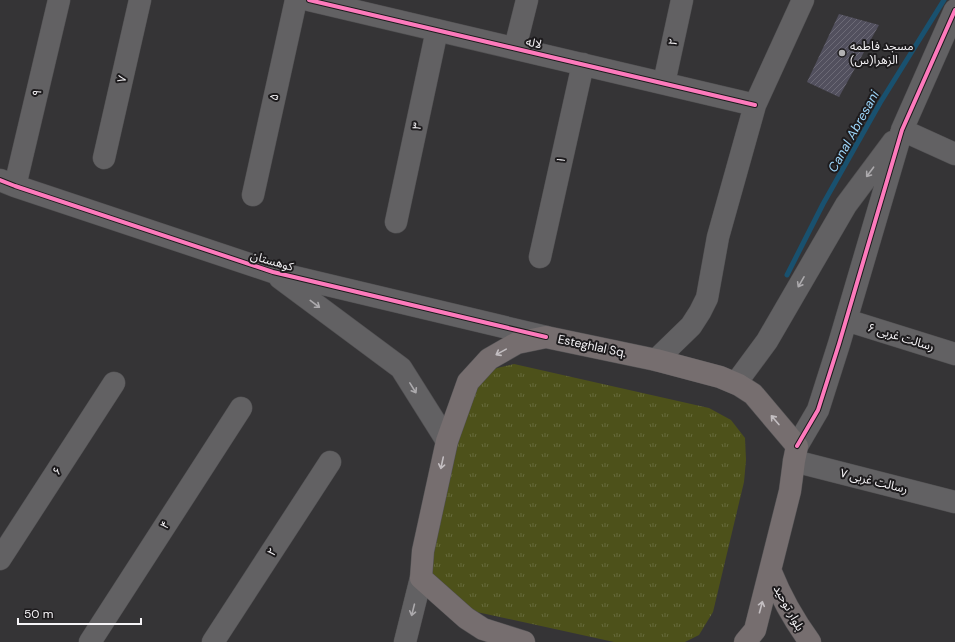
<svg xmlns="http://www.w3.org/2000/svg" width="955" height="642" viewBox="0 0 955 642" font-family="'DM Sans','Noto Sans Arabic',sans-serif">
<style>
.grass{fill:url(#grass-tufts)}
.lines{fill:none;stroke-linecap:round;stroke-linejoin:round}
.stream{stroke:#19516f;stroke-width:5}
.building{fill:url(#building-hatch)}
.minor-casing{stroke:#515052;stroke-width:23}
.major-casing{stroke:#515052;stroke-width:23}
.minor{stroke:#626163;stroke-width:22}
.major{stroke:#766e6f;stroke-width:22}
.cycleway-casing{stroke:#1d1b1d;stroke-width:6}
.cycleway{stroke:#fd7abc;stroke-width:4}
.oneway{stroke:#acaaad}
.oneway2{stroke:#c3bec1}
.poi-dot{fill:#b2b1b3;stroke:#1d1b1d;stroke-width:1.5}
.labels{text-anchor:middle;stroke-width:4;stroke-linejoin:round;paint-order:stroke}
.street-label{font-size:12px;fill:#f6f4f7;stroke:#1d1b1d}
.poi-label{font-size:12px;fill:#f6f4f7;stroke:#1d1b1d;text-anchor:start}
.water-label{font-size:13px;font-style:italic;fill:#9cd6fb;stroke:#1d1b1d}
</style>
<defs>
<pattern id="grass-tufts" width="24" height="20" patternUnits="userSpaceOnUse"><rect width="24" height="20" fill="#4d511a"/><path d="M3 7l-1-3M5 7V3M7 7l1-3M15 17l-1-3M17 17v-4M19 17l1-3" fill="none" stroke="#676b3c"/></pattern>
<pattern id="building-hatch" width="6" height="6" patternUnits="userSpaceOnUse"><rect width="6" height="6" fill="#52505e"/><path d="M-1 1l2-2M0 6l6-6M5 7l2-2" fill="none" stroke="#6c6a76"/></pattern>
</defs>
<rect width="100%" height="100%" fill="#353436"/>
<!-- grass -->
<path class="grass" d="M514,364L709,408L731,420L745,438L746,460L744,482L713,612L699,635L685,642H614L463,609L430,578L425,546L478,379L497,368Z"/>
<g class="lines">
<!-- stream -->
<path class="stream" d="M787,275L823,204L880,103L944,0"/>
</g>
<!-- building -->
<path class="building" d="M839,14L879,25L839,97L807,82Z"/>
<g class="lines">
<!-- minor casing -->
<g class="minor-casing">
<path id="minor" d="M309,0L755,105
M515,48L527,0
M664,83L682,0
M902,130L955,154
M104,158L140,0
M0,180L15,186L273,272L546,337
M15,186L59,0
M253,195L296,0
M396,222L437,30
M540,257L583,64
M280,278L401,368L447,441
M846,320L955,354
M656,360L691,326L700,312L707,298L718,237L755,105L803,0
M736,383L767,341L846,205L893,142
M797,446L818,410L839,344L902,130L955,10
M794,461L955,502
M0,559L114,383
M90,642L241,408
M213,642L330,462
M405,642L421,578"/>
</g>
<!-- major casing -->
<g class="major-casing">
<path id="major" d="M771,572C781,597 794,620 810,642
M524,642L483,629L466,618L421,578L423,551L447,441L468,382L489,359L517,343L546,337L656,360L720,377L739,385L753,394L797,446L794,461L790,491L755,630L745,642"/>
</g>
<!-- minor -->
<use href="#minor" class="minor"/>
<!-- major -->
<use href="#major" class="major"/>
<!-- cycleway casing -->
<g class="cycleway-casing">
<path id="cycleway" d="M309,0L755,105
M0,180L15,186L273,272L546,337
M797,446L818,410L839,344L902,130L955,10"/>
</g>
<!-- cycleway -->
<use href="#cycleway" class="cycleway"/>
</g>
<!-- one-way arrows -->
<defs><path id="oneway-shaft" d="M-6 0H5M1.5-3L5.5 0L1.5 3" fill="none" stroke-width="1.6" stroke-linecap="round" stroke-linejoin="round"/></defs>
<g class="oneway">
<use href="#oneway-shaft" transform="translate(870 172) rotate(127)"/>
<use href="#oneway-shaft" transform="translate(801 282) rotate(120)"/>
<use href="#oneway-shaft" transform="translate(315 304) rotate(37)"/>
<use href="#oneway-shaft" transform="translate(413 388) rotate(58)"/>
<use href="#oneway-shaft" transform="translate(413 610) rotate(104)"/>
</g>
<g class="oneway2">
<use href="#oneway-shaft" transform="translate(501 352) rotate(151)"/>
<use href="#oneway-shaft" transform="translate(775 420) rotate(-131)"/>
<use href="#oneway-shaft" transform="translate(442 463) rotate(102)"/>
<use href="#oneway-shaft" transform="translate(761 607) rotate(-75)"/>
</g>
<!-- markers -->
<circle class="poi-dot" cx="842" cy="53" r="4"/>
<g class="labels">
<!-- street labels -->
<g class="street-label">
<text transform="translate(673 42) rotate(-78)" y="4">۲</text>
<text transform="translate(534 43) rotate(13)" y="4">لاله</text>
<text transform="translate(122 79) rotate(-77)" y="4">۷</text>
<text transform="translate(37 93) rotate(-77)" y="4">۹</text>
<text transform="translate(274 97) rotate(-78)" y="4">۵</text>
<text transform="translate(417 126) rotate(-78)" y="4">۳</text>
<text transform="translate(561 160) rotate(-77)" y="4">۱</text>
<text transform="translate(272 261) rotate(16)" y="4">کوهستان</text>
<text transform="translate(901 337) rotate(17)" y="4">رسالت غربی ۶</text>
<text transform="translate(592 346) rotate(12)" y="4">Esteghlal Sq.</text>
<text transform="translate(57 471) rotate(-57)" y="4">۶</text>
<text transform="translate(874 481) rotate(14)" y="4">رسالت غربی ۷</text>
<text transform="translate(165 525) rotate(-57)" y="4">۴</text>
<text transform="translate(272 552) rotate(-57)" y="4">۲</text>
<text transform="translate(789 608) rotate(61)" y="4">بلوار توحید</text>
</g>
<!-- poi labels -->
<g class="poi-label">
<text x="850" y="50">مسجد فاطمه<tspan x="850" dy="14">الزهرا(س)</tspan></text>
</g>
<!-- water labels -->
<g class="water-label">
<text transform="translate(853 131) rotate(-61)" y="5">Canal Abresani</text>
</g>
</g>
<!-- scale -->
<path d="M18 618v6h123v-6" fill="none" stroke="#f6f4f7" stroke-width="2"/>
<text x="24" y="618" font-size="12" fill="#f6f4f7" stroke="#1d1b1d" stroke-width="3" paint-order="stroke">50 m</text>
</svg>
